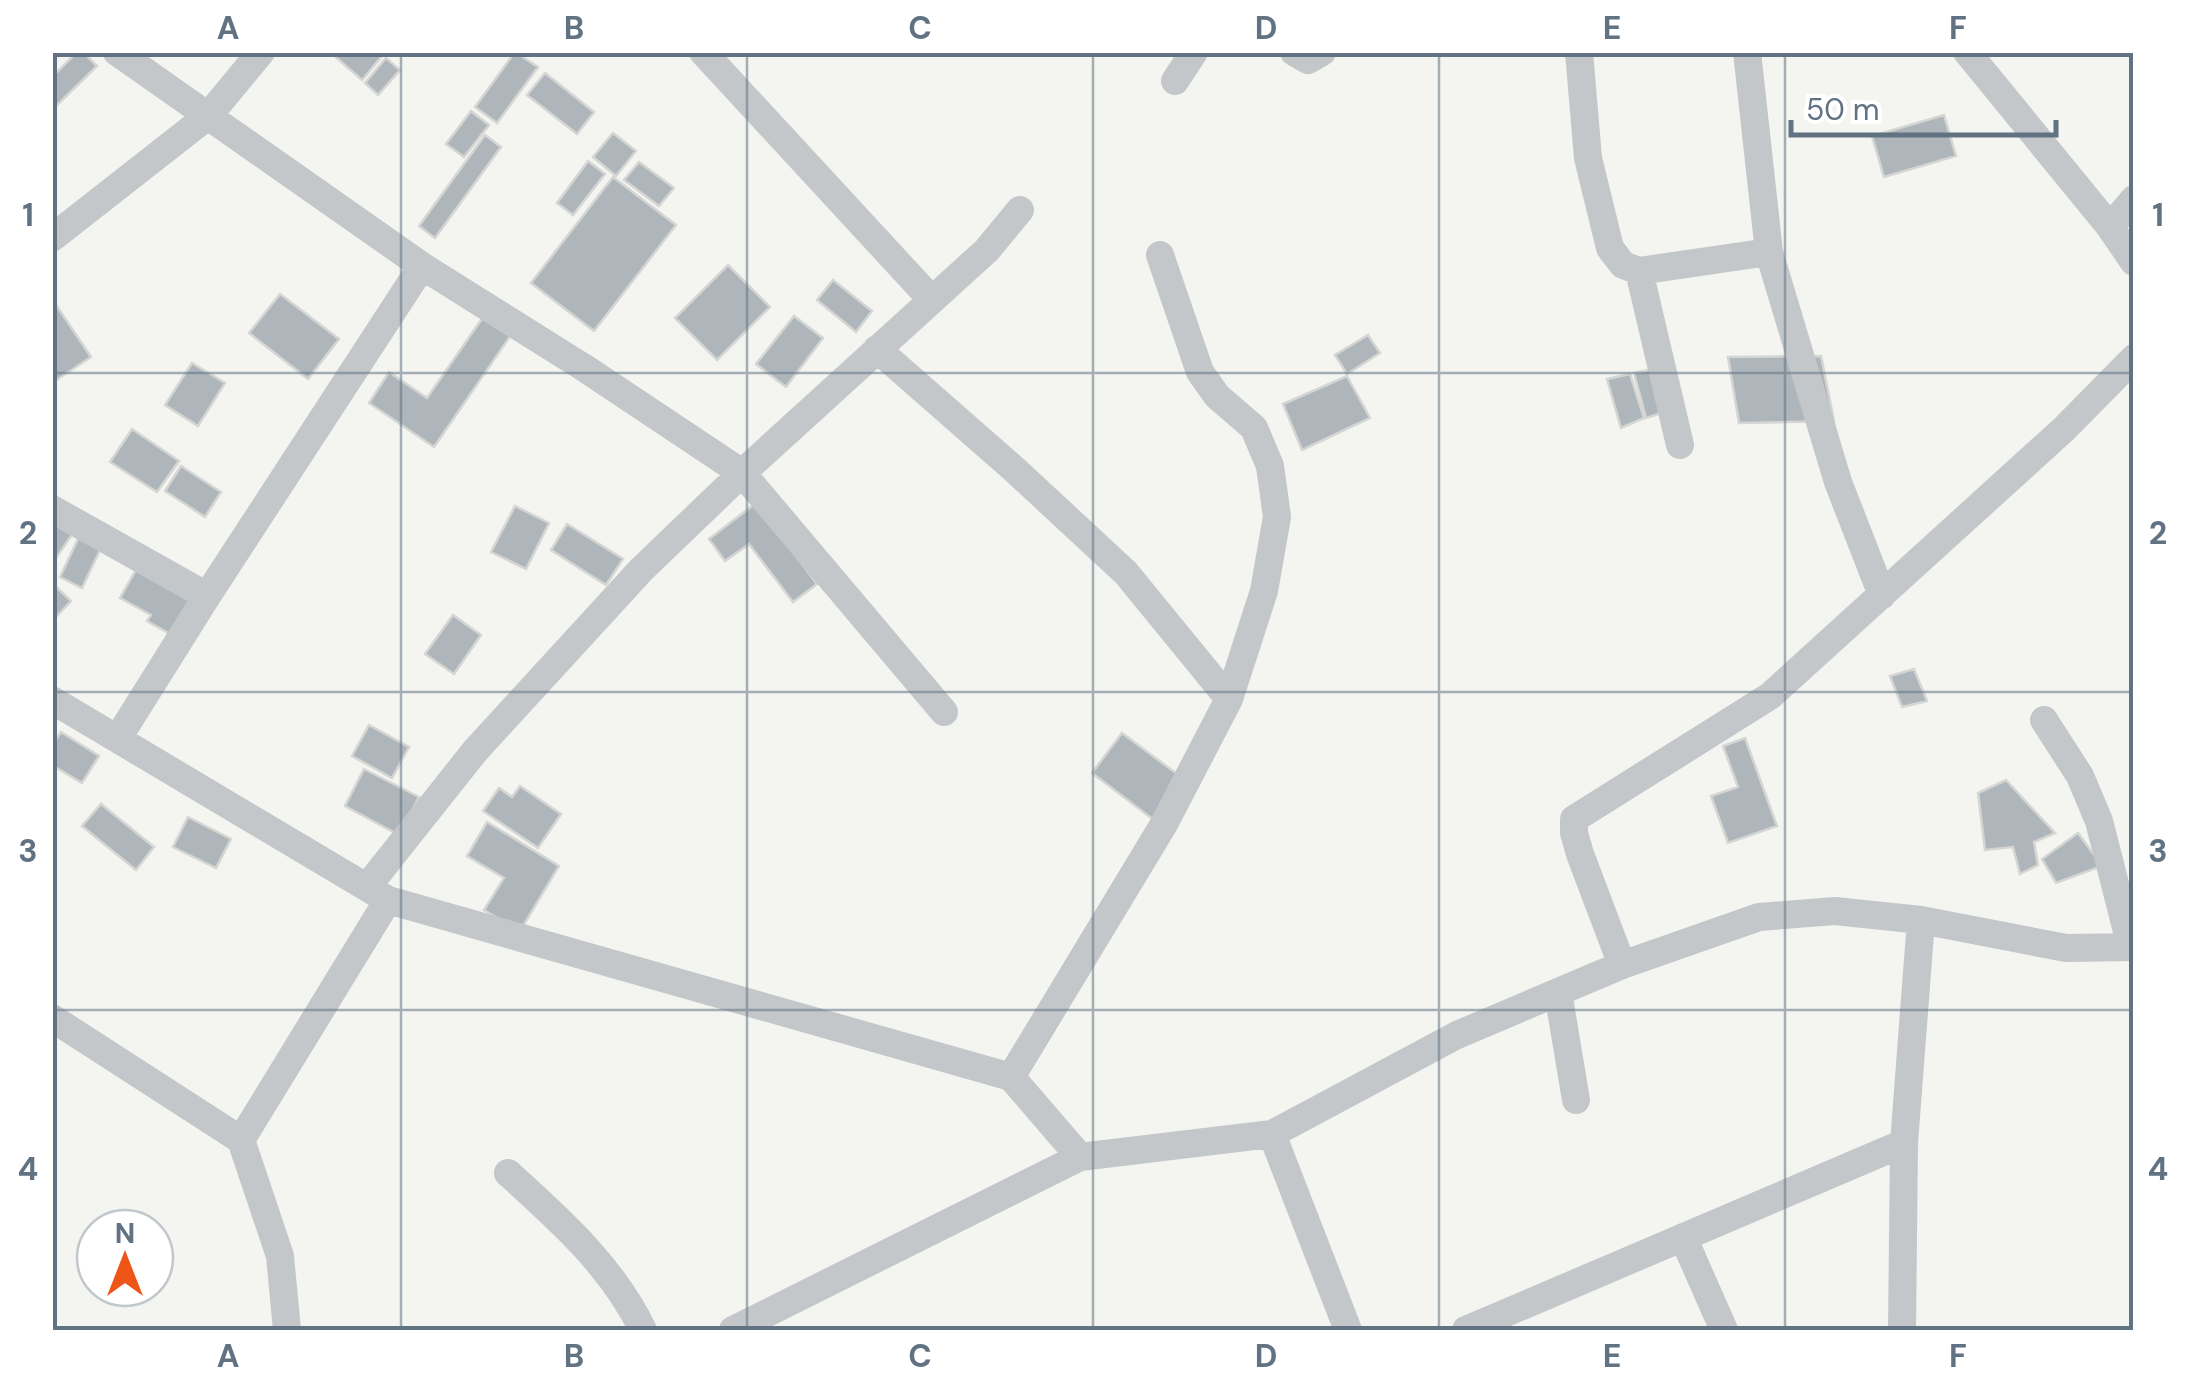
<svg xmlns="http://www.w3.org/2000/svg" width="2186" height="1383" viewBox="0 0 2186 1383" font-family="'DM Sans',sans-serif">
<style>
.building{fill:#aeb5bb;stroke:#d5d6d3;stroke-width:2.5}
.lines{fill:none;stroke-linecap:round;stroke-linejoin:round}
.street{stroke:#c3c7ca;stroke-width:28}
.grid{fill:none;stroke:#617283;stroke-width:2.5;stroke-opacity:0.55}
.neatline{fill:none;stroke:#617283;stroke-width:4}
.grid-label{font-size:32px;text-anchor:middle;font-weight:bold;fill:#617283}
</style>
<rect width="100%" height="100%" fill="#f4f5f0"/>
<!-- building -->
<path class="building" d="M77,52H83L97,66L52,110V77Z
M330,52H379L382,56L362,80Z
M515,52L538,67L497,123L475,107Z
M386,58L400,70L378,95L365,83Z
M545,73L594,112L577,134L527,95Z
M471,111L489,125L464,157L446,144Z
M1944,115L1956,156L1884,177L1872,136Z
M613,133L636,151L616,176L593,157Z
M485,135L501,147L435,238L419,226Z
M588,161L605,174L573,215L557,203Z
M639,162L674,188L659,206L624,180Z
M613,177L676,225L594,331L531,283Z
M728,265L770,307L717,360L675,318Z
M833,280L872,311L856,332L817,300Z
M280,294L339,339L308,379L249,333Z
M52,299L91,357L52,383Z
M486,313L513,332L434,447L369,403L389,372L427,398Z
M794,316L823,338L786,387L756,364Z
M1368,335L1380,353L1347,374L1335,355Z
M1821,356L1834,421L1739,423L1728,357Z
M192,363L225,383L198,426L165,405Z
M1654,369L1665,412L1646,418L1634,373Z
M1630,374L1644,418L1621,428L1607,379Z
M1347,376L1370,418L1302,450L1283,404Z
M132,429L179,461L157,492L110,462Z
M181,466L221,492L205,517L165,491Z
M756,503L817,584L793,602L749,544L725,561L709,539Z
M515,506L549,523L526,569L491,552Z
M52,522L73,533L52,564Z
M567,524L623,559L606,585L551,550Z
M79,537L101,548L82,588L60,577Z
M137,568L192,599L172,635L147,621L151,615L120,598Z
M52,583L71,601L52,621Z
M453,615L481,635L454,674L425,654Z
M1914,669L1927,701L1902,707L1890,676Z
M369,725L409,747L392,778L352,756Z
M61,732L99,756L82,783L52,765V746Z
M1122,733L1185,780L1154,820L1092,773Z
M1745,738L1777,826L1728,843L1711,796L1738,787L1723,746Z
M364,769L419,797L399,835L345,806Z
M2006,780L2055,833L2034,842L2038,865L2020,874L2013,847L1985,850L1978,793Z
M520,786L561,814L538,848L483,811L499,788L512,797Z
M101,804L154,847L136,870L82,826Z
M188,817L231,839L216,868L173,847Z
M487,822L559,866L520,931L484,910L504,878L467,856Z
M2078,833L2102,866L2056,883L2042,859Z"/>
<g class="lines">
<!-- street -->
<path class="street" d="M117,52L422,266L583,367L742,473L944,712
M703,52L932,300
M1294,52L1308,60L1322,52
M1579,52L1588,158L1610,248L1623,265L1639,271L1680,445
M1747,52L1769,252L1838,482L1882,595
M1967,52L2110,227L2134,262
M1175,81L1194,52
M2110,227L2134,199
M52,238L209,115L261,52
M1639,271L1769,252
M877,349L1015,470L1126,573L1229,699
M52,509L207,596
M52,700L388,900L1011,1077L1080,1157
M2044,720L2080,776L2099,821L2131,947
M118,738L207,596L422,266
M367,887L475,751L641,570L742,473L987,250L1020,210
M1622,965L1580,854L1574,833V819L1770,696L2064,429L2134,358
M1558,992L1576,1100
M52,1018L241,1140L280,1256L287,1330
M1011,1077L1164,824L1229,699L1264,591L1277,517L1270,466L1254,428L1217,396L1200,372L1160,255
M1272,1134L1348,1330
M241,1140L388,900
M508,1173C560,1220 612,1266 643,1330
M1683,1237L1724,1330
M733,1330L1080,1157L1272,1134L1457,1035L1622,965L1759,917L1835,911L1921,920L2066,948L2134,947
M1466,1330L1904,1143
M1902,1330L1904,1143L1921,920"/>
</g>
<!-- grid -->
<path class="grid" d="M401,52V1330M747,52V1330M1093,52V1330M1439,52V1330M1785,52V1330M52,373H2134M52,692H2134M52,1010H2134"/>
<!-- border -->
<rect width="2186" height="1383" fill="none" stroke="#ffffff" stroke-width="110"/>
<!-- north arrow -->
<g transform="translate(125 1258)"><circle r="48" fill="#ffffff" stroke="#c0c7cd" stroke-width="2.5"/>
<path d="M0-8L18 38L0 25L-18 38Z" fill="#ee5516"/>
<text y="-15" font-size="28" font-weight="bold" text-anchor="middle" fill="#617283">N</text>
</g>
<!-- scale -->
<path d="M1791 120v15h265v-15" fill="none" stroke="#617283" stroke-width="5"/>
<text x="1806" y="120" font-size="30" fill="#617283" stroke="#ffffff" stroke-width="8" paint-order="stroke">50 m</text>
<rect x="55" y="55" width="2076" height="1273" class="neatline"/>
<g class="grid-label">
<text x="228" y="39">A</text>
<text x="574" y="39">B</text>
<text x="920" y="39">C</text>
<text x="1266" y="39">D</text>
<text x="1612" y="39">E</text>
<text x="1958" y="39">F</text>
<text x="28" y="226">1</text>
<text x="2158" y="226">1</text>
<text x="28" y="544">2</text>
<text x="2158" y="544">2</text>
<text x="28" y="862">3</text>
<text x="2158" y="862">3</text>
<text x="28" y="1180">4</text>
<text x="2158" y="1180">4</text>
<text x="228" y="1367">A</text>
<text x="574" y="1367">B</text>
<text x="920" y="1367">C</text>
<text x="1266" y="1367">D</text>
<text x="1612" y="1367">E</text>
<text x="1958" y="1367">F</text>
</g>
</svg>
